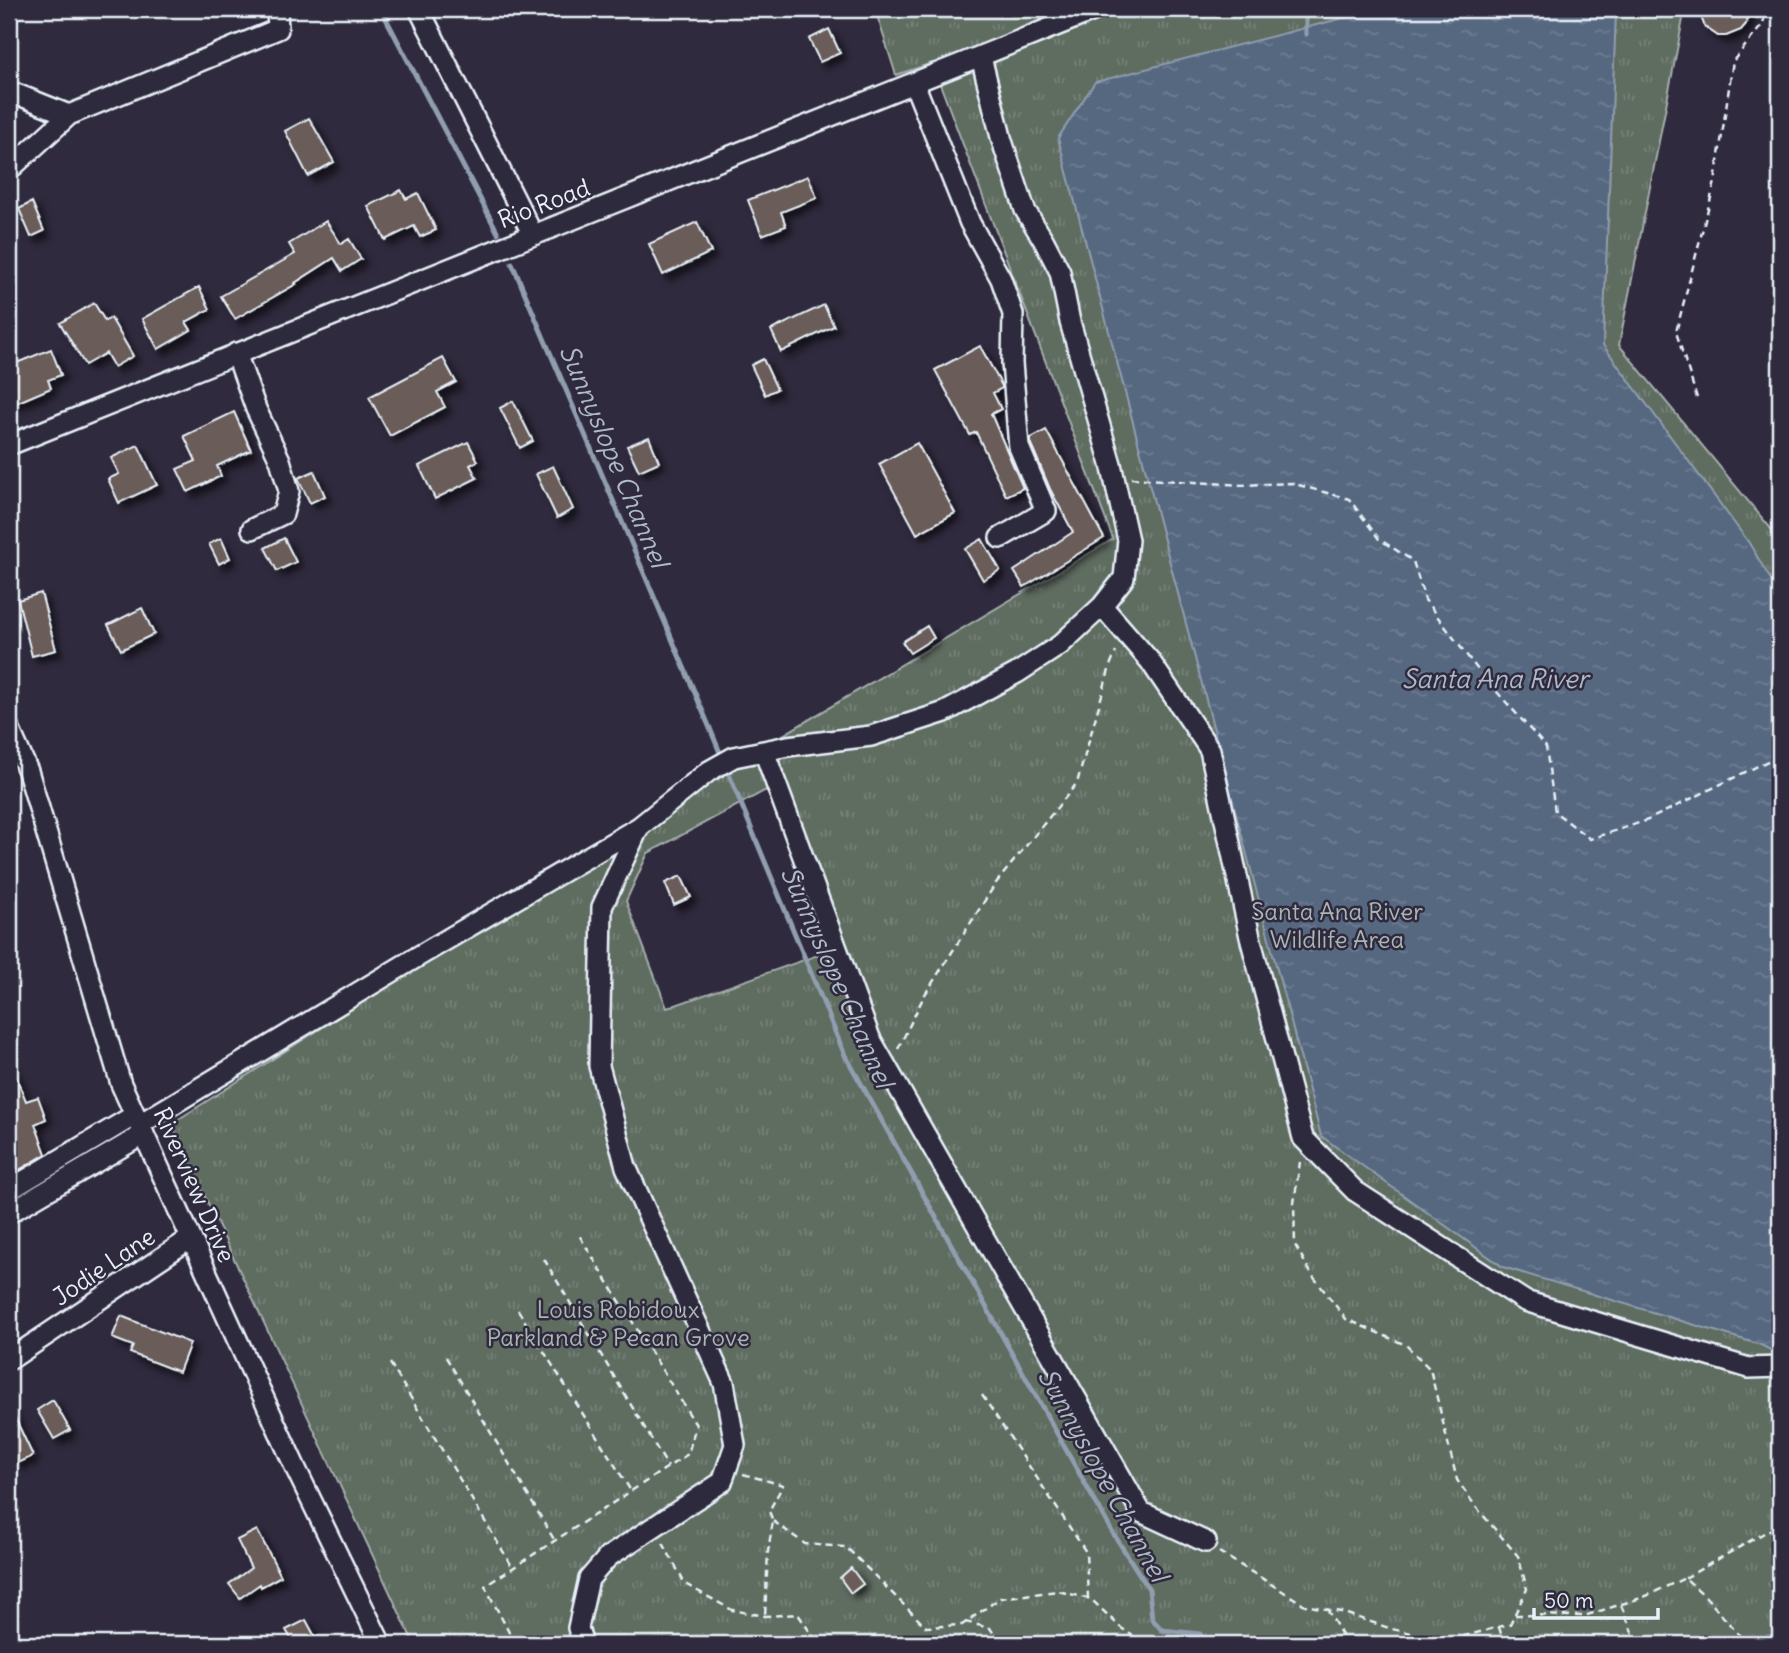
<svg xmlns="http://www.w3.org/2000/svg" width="1789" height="1653" viewBox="0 0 1789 1653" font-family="Delius,sans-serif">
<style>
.park{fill:url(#park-tufts);stroke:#a4aeac;stroke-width:2;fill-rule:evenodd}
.water{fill:url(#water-ripples);stroke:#909eb0;stroke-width:2}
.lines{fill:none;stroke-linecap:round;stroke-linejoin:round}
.stream{stroke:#909eb0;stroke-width:5}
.building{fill:#6a5c59;stroke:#e8f1f8;stroke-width:2;filter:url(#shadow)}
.minor-casing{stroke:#e8f1f8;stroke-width:24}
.path{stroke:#e8f1f8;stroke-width:2.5;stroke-dasharray:7 5;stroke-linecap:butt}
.minor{stroke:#2f2a3d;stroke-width:19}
.labels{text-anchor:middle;stroke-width:5;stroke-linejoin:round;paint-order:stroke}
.street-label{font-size:24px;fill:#e8f1f8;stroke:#2f2a3d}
.park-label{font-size:24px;fill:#aab5b4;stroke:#2f2a3d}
.water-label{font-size:26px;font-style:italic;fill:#aebac8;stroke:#2f2a3d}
</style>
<defs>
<pattern id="park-tufts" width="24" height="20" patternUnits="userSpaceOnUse" patternTransform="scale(1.75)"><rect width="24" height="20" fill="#5f6c61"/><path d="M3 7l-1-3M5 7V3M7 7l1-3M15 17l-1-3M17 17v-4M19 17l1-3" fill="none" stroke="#768178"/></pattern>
<pattern id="water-ripples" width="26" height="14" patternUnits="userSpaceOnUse" patternTransform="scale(1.75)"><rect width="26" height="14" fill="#566780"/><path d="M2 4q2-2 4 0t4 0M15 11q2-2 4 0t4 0" fill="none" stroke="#6e7d93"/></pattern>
<filter id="shadow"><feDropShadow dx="5.5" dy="5.5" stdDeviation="3.5" flood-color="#0009"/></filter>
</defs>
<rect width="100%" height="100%" fill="#2f2a3d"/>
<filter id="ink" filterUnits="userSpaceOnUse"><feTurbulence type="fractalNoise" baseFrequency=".0143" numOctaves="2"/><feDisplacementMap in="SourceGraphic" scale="14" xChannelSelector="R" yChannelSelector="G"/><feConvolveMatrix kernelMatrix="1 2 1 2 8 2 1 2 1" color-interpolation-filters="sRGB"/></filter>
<g filter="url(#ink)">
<!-- park -->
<path class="park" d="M875,9H1685L1619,345L1772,530L1780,527V1644H414L171,1124L746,757L1113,539L932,63L896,75ZM766,790L844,946L667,1008L626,901L648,853Z"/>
<!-- water -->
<path class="water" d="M1378,9H1612L1616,12L1603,345L1749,543L1780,595V1355L1761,1345L1503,1267L1321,1136L1058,138L1095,82Z"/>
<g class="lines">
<!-- stream -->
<path class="stream" d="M381,9L498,233
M1306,9V34
M512,263L709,726L844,1053L1111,1530L1149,1589L1152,1619L1162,1630L1200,1634L1207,1644"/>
</g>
<!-- building -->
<path class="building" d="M1698,9H1750L1746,24L1741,30L1726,36H1718L1705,27Z
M829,29L840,53L820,62L809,39Z
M309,118L334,162L308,176L285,131Z
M808,176L817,198L781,212L786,226L762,235L748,200Z
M401,190L406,199L418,193L436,230L420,237L414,226L385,240L368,206Z
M32,202L44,231L31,237L19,209Z
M326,221L341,244L349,239L361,259L342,271L334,258L295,283L296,284L235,319L221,296L295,254L289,244Z
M697,222L711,252L663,275L649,244Z
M199,287L210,309L186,322L191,330L158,349L142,319Z
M94,303L105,321L111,318L133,356L114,367L106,353L85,365L60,323Z
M824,305L834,326L781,352L771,330Z
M980,346L1002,386V388L993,393L1001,409L991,414L1023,488L1006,496L976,432L970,435L935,370Z
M51,349L61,375L48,380L51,388L9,406V366Z
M443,358L456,382L437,392L445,407L390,436L369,397Z
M763,359L777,389L765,395L751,365Z
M513,401L533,441L520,448L500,408Z
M234,412L251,450L217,466L221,476L188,492L177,469L196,461L184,436Z
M1046,430L1104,538L1024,587L1014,571L1073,532L1050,489L1031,444V438Z
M649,437L659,462L639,471L627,446Z
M468,442L478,461L470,465L477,478L435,499L419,466Z
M917,443L955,513L917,534L879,464Z
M138,445L157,485L119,503L108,479L119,474L111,458Z
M553,466L573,509L557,518L536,474Z
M314,471L325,496L310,503L298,478Z
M221,538L230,558L219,564L209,544Z
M284,538L296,562L277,571L265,548Z
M982,539L1000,570L983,580L965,549Z
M41,593L56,650L32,656L18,600Z
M142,608L154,634L121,650L108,625Z
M927,626L934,638L910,653L902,642Z
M681,876L691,897L674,905L665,883Z
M9,1058L26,1101L38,1097L46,1119L35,1124L46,1154L9,1176V1156L18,1153L9,1128Z
M121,1316L190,1343L179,1372L130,1353L133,1346L112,1338Z
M53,1400L70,1430L54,1439L37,1410Z
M9,1405L33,1456L16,1464L9,1450Z
M257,1530L281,1576L261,1587L260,1584L240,1598L229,1584L251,1568L237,1540Z
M851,1568L863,1584L851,1593L840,1578Z
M306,1620L319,1644H294L286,1630Z"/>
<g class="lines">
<!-- minor casing -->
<g class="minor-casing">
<path id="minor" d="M419,9L533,235
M914,83L970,223L1001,279L1013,314L1012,363L1019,447L1046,511L1000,538
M9,91L69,115L278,29L277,9
M9,170L69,115
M236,353L256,409L280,460L289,491L283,514L252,529
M9,445L1098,9
M1102,606L1150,661L1210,750L1250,937L1303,1138L1355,1191L1525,1301L1749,1368L1780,1367
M9,728L28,771L121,1084L296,1469L381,1644
M764,751L870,1038L1141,1512L1206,1542
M140,1124L417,957L639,827
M9,1190L135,1115
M9,1213L144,1134
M9,1360L191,1238
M583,1644L578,1628L589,1579L608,1557L722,1482L735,1445L724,1383L626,1167L599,1066L602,907L639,827L709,771L734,757L788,746L871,736L945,712L1017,673L1060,645L1102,606L1124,578L1128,540L1111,464L1070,322L1060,272L1044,241L1025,210L1002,141L981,57"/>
</g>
<!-- path -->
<path class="path" d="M1697,398L1676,332L1715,182L1733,61L1763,24L1766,9
M1131,478L1242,485L1291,483L1349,499L1379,539L1413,561L1425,600L1481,674L1546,747L1555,812L1590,839L1648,820L1780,755
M898,1049L924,996L996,883L1077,783L1111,663L1116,652
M544,1259L668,1467
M518,1310L631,1491
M446,1357L555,1541
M390,1363L513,1568
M982,1395L1086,1552L1088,1598
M743,1474L783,1485L769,1511L773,1521L768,1551L765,1616
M773,1521L805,1544L846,1547L926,1627L962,1625L1000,1598L1058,1591L1091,1599L1120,1627L1144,1644
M663,1543L685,1584L732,1610L765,1616L798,1614L818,1644
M1219,1552L1305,1605L1341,1612L1392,1629L1446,1641L1510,1624L1527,1589L1518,1556L1476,1507L1457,1480L1430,1369L1406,1345L1346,1319L1312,1275L1295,1245L1294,1203L1300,1162
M1685,1578L1780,1524
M1621,1605L1637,1644
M1327,1609L1347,1644
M1515,1615L1584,1616L1644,1597L1685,1578L1705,1596L1747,1644
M965,1622L990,1628L1001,1644
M1499,1627L1504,1644
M515,1644L485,1586L688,1454L696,1425L579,1235"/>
<!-- minor -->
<use href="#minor" class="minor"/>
</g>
</g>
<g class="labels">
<!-- street labels -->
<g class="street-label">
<text transform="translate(544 204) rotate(-21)" y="8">Rio Road</text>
<text transform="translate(194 1185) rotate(66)" y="8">Riverview Drive</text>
<text transform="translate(104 1267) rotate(-34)" y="8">Jodie Lane</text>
</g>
<!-- park labels -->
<g class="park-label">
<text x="1337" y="920">Santa Ana River<tspan x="1337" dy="28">Wildlife Area</tspan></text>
<text x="618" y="1318">Louis Robidoux<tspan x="618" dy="28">Parkland &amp; Pecan Grove</tspan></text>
</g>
<!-- water labels -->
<g class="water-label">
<text transform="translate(614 456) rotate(67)" y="9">Sunnyslope Channel</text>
<text x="1495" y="688">Santa Ana River</text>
<text transform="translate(837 977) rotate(66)" y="9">Sunnyslope Channel</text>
<text transform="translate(1103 1475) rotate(61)" y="9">Sunnyslope Channel</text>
</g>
</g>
<!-- margin -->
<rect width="1789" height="1653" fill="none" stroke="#2f2a3d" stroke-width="35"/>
<rect x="18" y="18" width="1754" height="1618" fill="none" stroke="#e8f1f8" stroke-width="2.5" filter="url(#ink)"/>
<!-- scale -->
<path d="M1534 1608v10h124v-10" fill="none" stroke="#e8f1f8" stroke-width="3.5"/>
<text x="1544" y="1608" font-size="21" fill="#e8f1f8" stroke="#2f2a3d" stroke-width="5" paint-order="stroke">50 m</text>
</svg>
